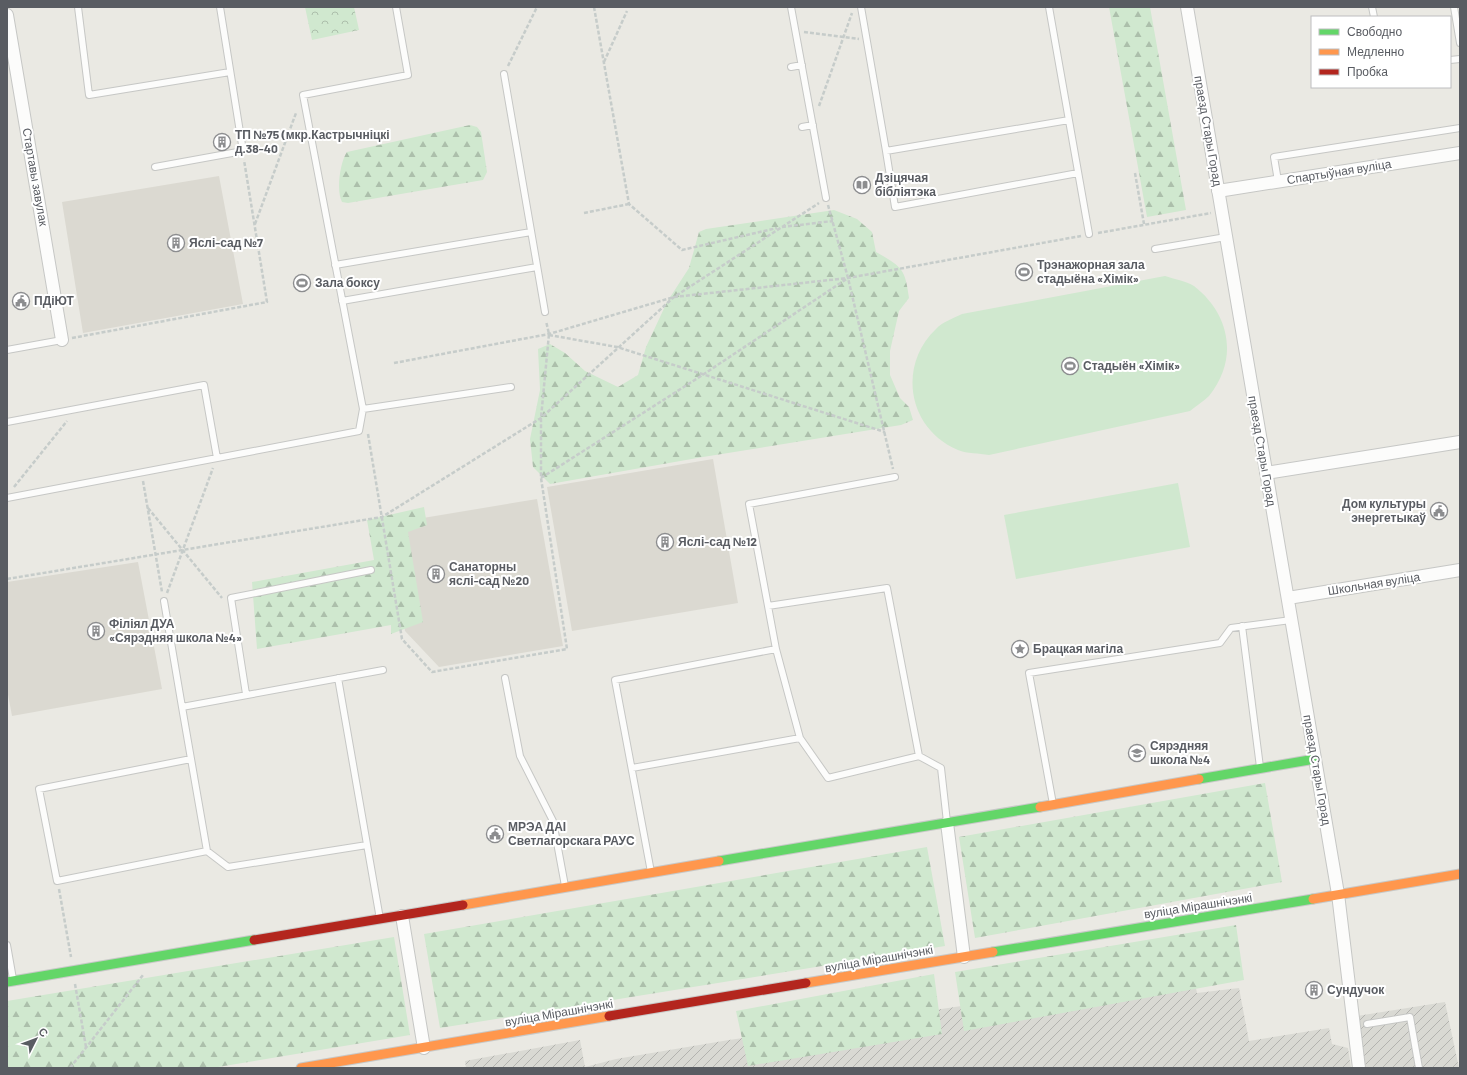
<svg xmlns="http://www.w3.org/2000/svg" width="1467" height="1075" viewBox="0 0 1467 1075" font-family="Barlow,sans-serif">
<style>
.industrial{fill:url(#industrial-furrows)}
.education{fill:#dbd9d1}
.forest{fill:url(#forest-firs)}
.park{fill:url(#park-crowns)}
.pitch{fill:#d0e8cf}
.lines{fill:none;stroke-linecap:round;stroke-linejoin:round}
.lane-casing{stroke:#c6c7c5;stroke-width:8}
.street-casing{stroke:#c6c7c5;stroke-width:14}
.fast-casing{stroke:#c7c8c7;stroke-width:11}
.slow-casing{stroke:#c7c8c7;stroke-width:11}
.jam-casing{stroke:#c7c8c7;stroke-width:11}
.path{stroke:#c6ccca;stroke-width:2.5;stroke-dasharray:4 2;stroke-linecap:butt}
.lane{stroke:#fcfcfb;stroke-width:6}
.street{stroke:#fcfcfb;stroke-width:12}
.fast{stroke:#63d668;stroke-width:9}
.slow{stroke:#ff974d;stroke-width:9}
.jam{stroke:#b3261e;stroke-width:9}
.labels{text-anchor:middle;stroke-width:4;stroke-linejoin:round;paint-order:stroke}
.street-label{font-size:12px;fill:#595c62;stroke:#fff}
.poi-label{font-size:12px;font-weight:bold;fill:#595c62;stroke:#fff;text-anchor:start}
</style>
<defs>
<pattern id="industrial-furrows" width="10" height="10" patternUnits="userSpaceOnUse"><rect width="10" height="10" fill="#d9d9d3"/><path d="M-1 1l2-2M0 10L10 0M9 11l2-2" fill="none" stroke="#b3b3af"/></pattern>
<pattern id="forest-firs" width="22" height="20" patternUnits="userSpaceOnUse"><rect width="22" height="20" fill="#d0e8cf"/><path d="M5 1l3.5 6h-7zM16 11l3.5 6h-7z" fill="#acbfab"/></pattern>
<pattern id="park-crowns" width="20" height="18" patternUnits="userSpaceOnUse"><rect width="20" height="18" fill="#d0e8cf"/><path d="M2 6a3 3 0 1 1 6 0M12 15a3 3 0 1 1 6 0" fill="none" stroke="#acbfab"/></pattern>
</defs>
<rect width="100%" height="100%" fill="#eae9e3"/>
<!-- industrial -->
<path class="industrial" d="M1192,970L1197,993L1239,988L1249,1041L1329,1028L1332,1044L1348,1048L1351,1068H466L465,1061L580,1040L585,1067L616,1059L729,1040L1147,979Z
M1445,1002L1459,1068H1366L1357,1016Z"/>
<!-- education -->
<path class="education" d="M219,176L243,304L83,333L62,202Z
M713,459L738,603L572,631L547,487Z
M537,499L563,646L439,667L405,631L387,524Z
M138,562L162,689L12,716L7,689V582Z"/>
<!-- forest -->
<path class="forest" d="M1109,7H1150L1186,210L1147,217Z
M470,125L477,127L481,132L487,172L483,180L348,203L342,202C336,191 340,162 347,152Z
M834,210L857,219L872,232L876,252C902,267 905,268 909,298L899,311L890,351V375L900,398L909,407L913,420L901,425L703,457L550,484L533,467L530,439L540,390L538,349L550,344L565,353L585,371L618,387L638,375L646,347L667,302L689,268L699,232L706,229Z
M424,507L427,525L408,532L423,622L391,634V625L257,649L252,582L374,560L367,520Z
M1265,783L1282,882L975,938L959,837Z
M927,847L945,946L440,1028L424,934Z
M1236,925L1244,980L964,1031L955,972Z
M394,937L410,1035L212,1068H7V1001Z
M934,974L942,1034L748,1066L736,1011Z"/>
<!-- park -->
<path class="park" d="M305,7H354L359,30L312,40Z"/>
<!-- pitch -->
<path class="pitch" d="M1165,276C1174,279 1186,281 1194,286C1230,314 1239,359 1209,396C1204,401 1196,406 1190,411L989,455C979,453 967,454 958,450C908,429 897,366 936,329C942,322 954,318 962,314Z
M1178,483L1190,547L1016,579L1004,515Z"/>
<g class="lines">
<!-- lane casing -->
<g class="lane-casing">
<path id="lane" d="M78,7L89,95L230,72
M791,7L826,198
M861,7L886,151L1069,120
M1049,7L1089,234
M1372,7L1374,17
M1454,7L1460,43
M1450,60L1460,59
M791,67L802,65
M504,74L545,312
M802,127L813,125
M886,151L895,207L1078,173
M155,167L243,151L220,7
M1278,181L1274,157L1460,128
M1155,249L1226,237
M335,265L531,232
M342,301L537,267
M7,350L62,340
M363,409L303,95L408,75L396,7
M7,422L204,385L217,458
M7,498L359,431L363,409L511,387
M164,601L182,707L383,670
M768,606L887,588L919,756L828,778L800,738
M1242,626L1260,767
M338,678L380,919
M505,678L520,756L553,821L565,886
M246,694L231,598L371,570
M182,707L207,851L228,867L367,845
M919,756L941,768L947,822
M191,759L39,789L57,881L207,851
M632,768L800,738L776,649
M1053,804L1029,673L1220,643L1231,628L1291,620
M651,872L615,680L776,649L749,504L895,477
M7,945L13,979
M1367,1024L1410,1017L1419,1068"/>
</g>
<!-- street casing -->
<g class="street-casing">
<path id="street" d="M1187,7L1338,894L1359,1068
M7,15L62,340
M1218,191L1460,153
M1266,473L1460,442
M1288,598L1460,570
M947,823L964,957
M402,916L424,1048"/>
</g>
<!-- fast casing -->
<g class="fast-casing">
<path id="fast" d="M1199,779L1315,759
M719,861L1040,807
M993,952L1313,899
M7,982L254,940"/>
</g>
<!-- slow casing -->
<g class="slow-casing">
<path id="slow" d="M1040,807L1199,779
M1313,899L1460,874
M463,905L719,861
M806,983L993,952
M301,1068L609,1016"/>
</g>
<!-- jam casing -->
<g class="jam-casing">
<path id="jam" d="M254,940L463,905
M609,1016L806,983"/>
</g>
<!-- path -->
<path class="path" d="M594,7L629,204L682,250L777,228
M804,32L859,39
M604,62L627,11
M508,66L537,7
M819,106L852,13
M1135,173L1144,224
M828,205L848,278L893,469
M584,213L629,204
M255,224L296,113
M782,227L833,221
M1098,233L1211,213
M549,335L617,347L885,432
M72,338L267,302L244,160
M394,363L549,334L674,297L848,278L1081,236
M368,434L402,639L432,672L567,649L541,478V418L549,334L546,321
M541,478L701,376L848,278
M143,481L162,592
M14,487L67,421
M148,508L222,598
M7,579L382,517L541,418L674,297L819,203
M167,593L213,468
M59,889L71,957
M75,984L86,1047
M70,1068L143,975"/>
<!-- lane -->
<use href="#lane" class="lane"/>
<!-- street -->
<use href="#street" class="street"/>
<!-- fast -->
<use href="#fast" class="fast"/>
<!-- slow -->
<use href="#slow" class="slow"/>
<!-- jam -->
<use href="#jam" class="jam"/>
</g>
<!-- icons -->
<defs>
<g id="building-ring" transform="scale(0.9)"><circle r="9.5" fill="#fff" stroke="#8c8d8f" stroke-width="1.5"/><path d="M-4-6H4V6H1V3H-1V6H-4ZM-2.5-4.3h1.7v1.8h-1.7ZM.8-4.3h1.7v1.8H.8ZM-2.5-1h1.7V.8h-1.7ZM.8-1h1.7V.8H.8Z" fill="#8c8d8f"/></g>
<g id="library-ring" transform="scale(0.9)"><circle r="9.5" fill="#fff" stroke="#8c8d8f" stroke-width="1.5"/><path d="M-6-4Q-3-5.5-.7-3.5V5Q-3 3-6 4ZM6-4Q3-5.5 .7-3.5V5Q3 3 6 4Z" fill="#8c8d8f"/></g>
<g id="stadium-ring" transform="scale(0.9)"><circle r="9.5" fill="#fff" stroke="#8c8d8f" stroke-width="1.5"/><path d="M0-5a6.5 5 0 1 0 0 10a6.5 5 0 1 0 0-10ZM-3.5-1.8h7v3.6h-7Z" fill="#8c8d8f"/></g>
<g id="civic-ring" transform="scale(0.9)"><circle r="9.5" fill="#fff" stroke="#8c8d8f" stroke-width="1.5"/><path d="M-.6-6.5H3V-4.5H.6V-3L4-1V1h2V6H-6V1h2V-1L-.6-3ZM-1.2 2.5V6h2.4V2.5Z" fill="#8c8d8f"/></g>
<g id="sight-ring" transform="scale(0.9)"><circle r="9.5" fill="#fff" stroke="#8c8d8f" stroke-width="1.5"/><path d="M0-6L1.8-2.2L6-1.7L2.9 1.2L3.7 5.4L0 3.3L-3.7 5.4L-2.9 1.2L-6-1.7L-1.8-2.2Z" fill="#8c8d8f"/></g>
<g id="school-ring" transform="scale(0.9)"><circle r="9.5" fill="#fff" stroke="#8c8d8f" stroke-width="1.5"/><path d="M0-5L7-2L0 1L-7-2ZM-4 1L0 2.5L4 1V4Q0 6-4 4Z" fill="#8c8d8f"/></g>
</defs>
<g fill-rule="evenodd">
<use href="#building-ring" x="222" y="142"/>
<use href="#library-ring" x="862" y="185"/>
<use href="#building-ring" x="176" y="243"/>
<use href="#stadium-ring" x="1024" y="272"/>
<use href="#stadium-ring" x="302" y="283"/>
<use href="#civic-ring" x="21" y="301"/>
<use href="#stadium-ring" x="1070" y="366"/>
<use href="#civic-ring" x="1439" y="511"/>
<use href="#building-ring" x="665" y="542"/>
<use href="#building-ring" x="436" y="574"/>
<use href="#building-ring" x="96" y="631"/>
<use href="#sight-ring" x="1020" y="649"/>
<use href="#school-ring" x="1137" y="753"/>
<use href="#civic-ring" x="495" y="834"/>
<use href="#building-ring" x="1314" y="990"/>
</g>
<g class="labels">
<!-- street labels -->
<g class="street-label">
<text transform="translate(1208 131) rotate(80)" y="4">праезд Стары Горад</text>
<text transform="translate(1339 172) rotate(-9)" y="4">Спартыўная вуліца</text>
<text transform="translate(35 177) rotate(80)" y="4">Стартавы завулак</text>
<text transform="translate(1262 451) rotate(80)" y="4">праезд Стары Горад</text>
<text transform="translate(1374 584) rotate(-9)" y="4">Школьная вуліца</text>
<text transform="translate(1317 770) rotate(80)" y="4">праезд Стары Горад</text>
<text transform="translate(1198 906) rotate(-9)" y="4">вуліца Мірашнічэнкі</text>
<text transform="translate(879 959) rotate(-10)" y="4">вуліца Мірашнічэнкі</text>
<text transform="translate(559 1013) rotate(-10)" y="4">вуліца Мірашнічэнкі</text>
</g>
<!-- poi labels -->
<g class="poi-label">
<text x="235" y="139">ТП №75 (мкр.Кастрычніцкі<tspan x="235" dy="14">д.38-40</tspan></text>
<text x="875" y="182">Дзіцячая<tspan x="875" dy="14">бібліятэка</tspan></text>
<text x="189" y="247">Яслі-сад №7</text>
<text x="1037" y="269">Трэнажорная зала<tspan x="1037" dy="14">стадыёна «Хімік»</tspan></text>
<text x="315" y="287">Зала боксу</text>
<text x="34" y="305">ПДіЮТ</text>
<text x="1083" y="370">Стадыён «Хімік»</text>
<text x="1426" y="508" text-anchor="end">Дом культуры<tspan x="1426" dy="14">энергетыкаў</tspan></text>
<text x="678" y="546">Яслі-сад №12</text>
<text x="449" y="571">Санаторны<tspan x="449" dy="14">яслі-сад №20</tspan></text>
<text x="109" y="628">Філіял ДУА<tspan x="109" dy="14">«Сярэдняя школа №4»</tspan></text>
<text x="1033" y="653">Брацкая магіла</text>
<text x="1150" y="750">Сярэдняя<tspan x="1150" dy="14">школа №4</tspan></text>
<text x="508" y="831">МРЭА ДАІ<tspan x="508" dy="14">Светлагорскага РАУС</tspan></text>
<text x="1327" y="994">Сундучок</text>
</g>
</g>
<!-- border -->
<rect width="1467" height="1075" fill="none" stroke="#595c62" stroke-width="16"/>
<!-- legend -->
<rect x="1311" y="16" width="140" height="72" fill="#ffffff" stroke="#bdbec0"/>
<rect x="1319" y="29" width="20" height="6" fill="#63d668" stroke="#bdbec0"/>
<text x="1347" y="36" font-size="12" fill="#595c62">Свободно</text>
<rect x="1319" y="49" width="20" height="6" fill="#ff974d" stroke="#bdbec0"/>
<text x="1347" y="56" font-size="12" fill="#595c62">Медленно</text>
<rect x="1319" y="69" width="20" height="6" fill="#b3261e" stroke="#bdbec0"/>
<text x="1347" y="76" font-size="12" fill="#595c62">Пробка</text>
<!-- north arrow -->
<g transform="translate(36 1039) rotate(48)" stroke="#ffffff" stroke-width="3" paint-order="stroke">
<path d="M0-3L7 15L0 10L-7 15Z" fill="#595c62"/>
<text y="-6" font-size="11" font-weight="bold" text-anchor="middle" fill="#595c62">С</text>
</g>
</svg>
